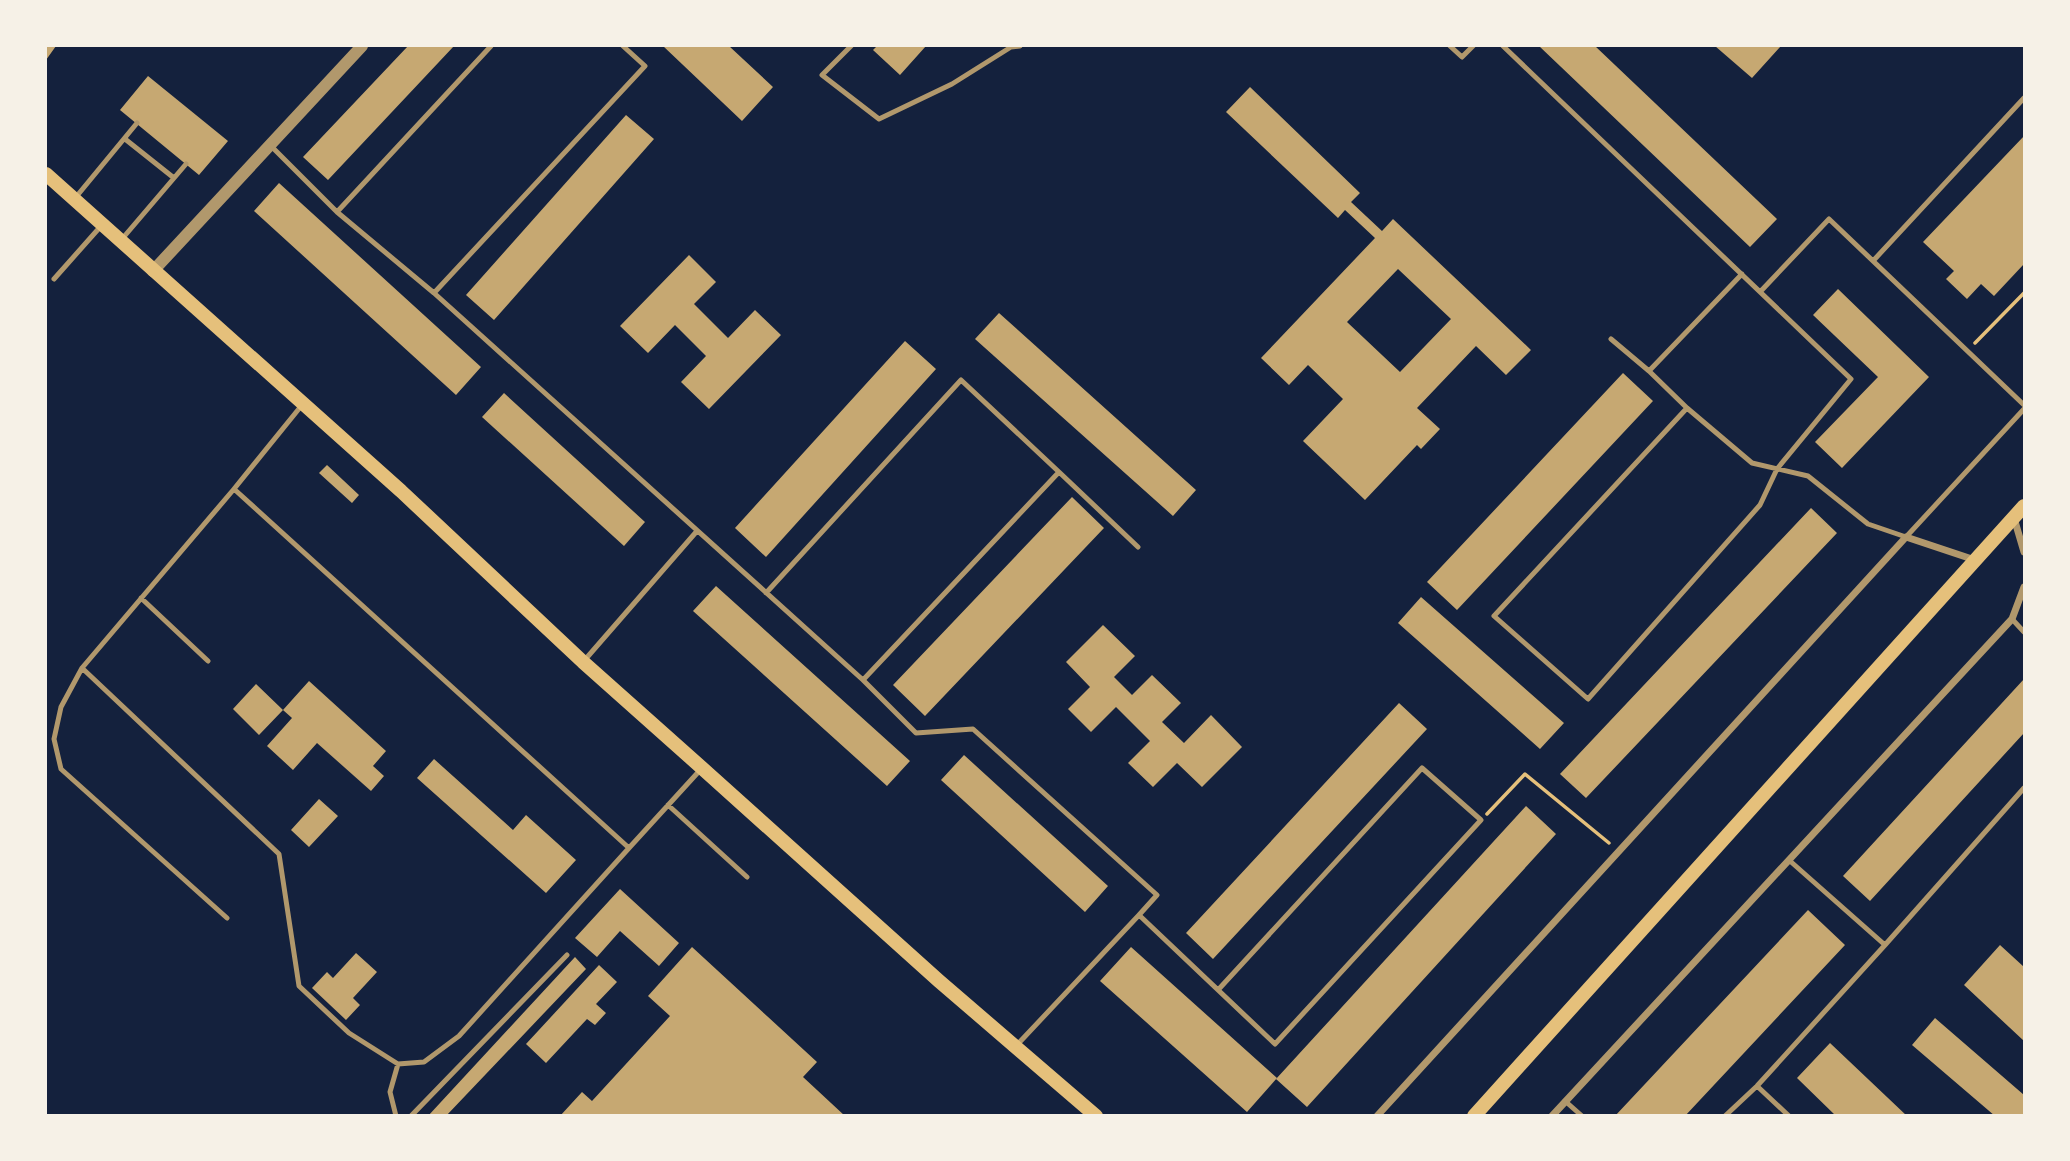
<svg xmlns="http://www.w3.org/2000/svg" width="2070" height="1161" viewBox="0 0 2070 1161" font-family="Mulish,sans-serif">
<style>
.building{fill:#c6a872;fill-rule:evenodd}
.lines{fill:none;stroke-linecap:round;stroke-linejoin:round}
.path{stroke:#e5c07b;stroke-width:3.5}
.service{stroke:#b1986c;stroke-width:5}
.minor{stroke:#b1986c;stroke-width:7}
.tertiary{stroke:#b1986c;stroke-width:12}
.secondary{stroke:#e5c07b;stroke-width:14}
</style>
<rect width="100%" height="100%" fill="#14213d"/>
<!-- building -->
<path class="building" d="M46,46H56L46,60Z
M408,46H454L328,180L303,157Z
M663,46H729L773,87L742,121Z
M877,46H926L900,75L873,50Z
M1539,46H1595L1777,219L1750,247Z
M1715,46H1781L1752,78Z
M148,76L228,141L199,175L120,110Z
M1250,87L1360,193L1351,202L1382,231L1393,219L1531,350L1506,375L1476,346L1417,408L1440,429L1421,449L1417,445L1365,500L1303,441L1343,399L1308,365L1289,385L1261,358L1375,238L1345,210L1338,218L1226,112ZM1398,269L1451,319L1400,372L1347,322Z
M626,115L654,139L494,320L466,295Z
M2024,136V264L1994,296L1981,284L1967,299L1946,279L1954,271L1923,242Z
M279,183L481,367L456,395L254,211Z
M689,255L716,282L694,304L728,338L755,310L781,335L709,409L681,382L706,356L675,325L648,353L620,326Z
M1838,289L1929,377L1842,468L1815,442L1878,377L1813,315Z
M999,313L1196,490L1173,516L975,339Z
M905,341L936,369L766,557L735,528Z
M1623,373L1653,401L1457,610L1427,582Z
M504,393L645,522L624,546L482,417Z
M327,465L359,495L352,503L319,473Z
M1072,497L1104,528L925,716L893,685Z
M1811,508L1837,533L1586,798L1560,774Z
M716,586L910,761L887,786L693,611Z
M1421,597L1564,723L1540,749L1398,623Z
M1103,625L1135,656L1114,677L1132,695L1152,675L1181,703L1162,722L1184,743L1211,715L1242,747L1202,787L1177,763L1153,787L1128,763L1150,741L1116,707L1091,732L1068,709L1090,687L1066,662Z
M2024,679V733L1870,901L1843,876Z
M309,681L386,751L373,766L384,776L371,791L317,743L293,770L267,746L292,718L283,710L259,735L233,709L256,684L283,710Z
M1399,703L1427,729L1213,959L1186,933Z
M964,755L1108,886L1085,912L941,780Z
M434,759L513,830L526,815L576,860L546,893L417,778Z
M319,799L338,816L309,847L291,830Z
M1526,806L1556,834L1307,1107L1276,1079Z
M620,889L679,943L659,966L620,931L597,957L575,938Z
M1808,910L1845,945L1685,1116H1615Z
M2000,945L2024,967V1041L1964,985Z
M692,947L817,1062L803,1077L845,1116H560L582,1092L592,1101L670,1016L648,996Z
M1131,947L1277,1078L1247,1112L1100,981Z
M356,953L377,972L353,998L360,1005L346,1020L312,988L327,972L333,978Z
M575,957L586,969L446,1116H428Z
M599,965L617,982L596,1004L606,1013L595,1025L587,1019L546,1063L526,1044Z
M1935,1018L2024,1095V1116H1995L1912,1045Z
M1830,1043L1907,1116H1836L1797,1078Z"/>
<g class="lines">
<!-- path -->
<path class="path" d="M1975,343L2024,293
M1487,814L1525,774L1609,843"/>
<!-- service -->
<path class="service" d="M851,46L822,75L879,119L952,84L1011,47L1020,46
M1450,46L1462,57L1473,46
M1503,46L1851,379L1777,469L1760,505L1588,699L1494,616L1687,408
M125,139L174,178
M270,145L337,212L434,293L863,680L1059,472L961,380L766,593
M76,197L137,123
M337,212L491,46
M122,239L186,164
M1873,261L2024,98
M1742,274L1649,371L1687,408L1752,463L1808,476L1868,524L1906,537L2024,409
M54,279L101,226
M1760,292L1829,219L2024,405
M434,293L645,66L623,46
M1611,339L1649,371
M302,405L234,489L629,848L702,768
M1059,472L1138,547
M141,598L208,661
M2012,619L2024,632
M583,662L697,531
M82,668L279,854L299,986L349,1033L398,1064L424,1062L459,1036L629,848
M863,680L916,733L973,729L1157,895L1139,915
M668,805L747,877
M227,918L61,769L54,739L61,707L82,668L234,489
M1885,945L2024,788
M1016,1046L1139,915L1275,1044L1481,820L1422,768L1218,990
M1757,1086L1789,1116
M1565,1101L1582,1116
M396,1116L390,1092L398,1064
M411,1116L567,955
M1725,1116L1757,1086L1885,945L1790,861"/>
<!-- minor -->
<path class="minor" d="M2014,518L2024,552
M1377,1116L1906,537L1975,560
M1552,1116L2012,619L2024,587"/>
<!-- tertiary -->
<path class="tertiary" d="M153,271L362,46"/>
<!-- secondary -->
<path class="secondary" d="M46,174L401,491L583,662L702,768L939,981L1096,1116
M1474,1116L2024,506"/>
</g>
<!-- border -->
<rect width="2070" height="1161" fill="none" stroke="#f6f1e7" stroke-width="94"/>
</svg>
